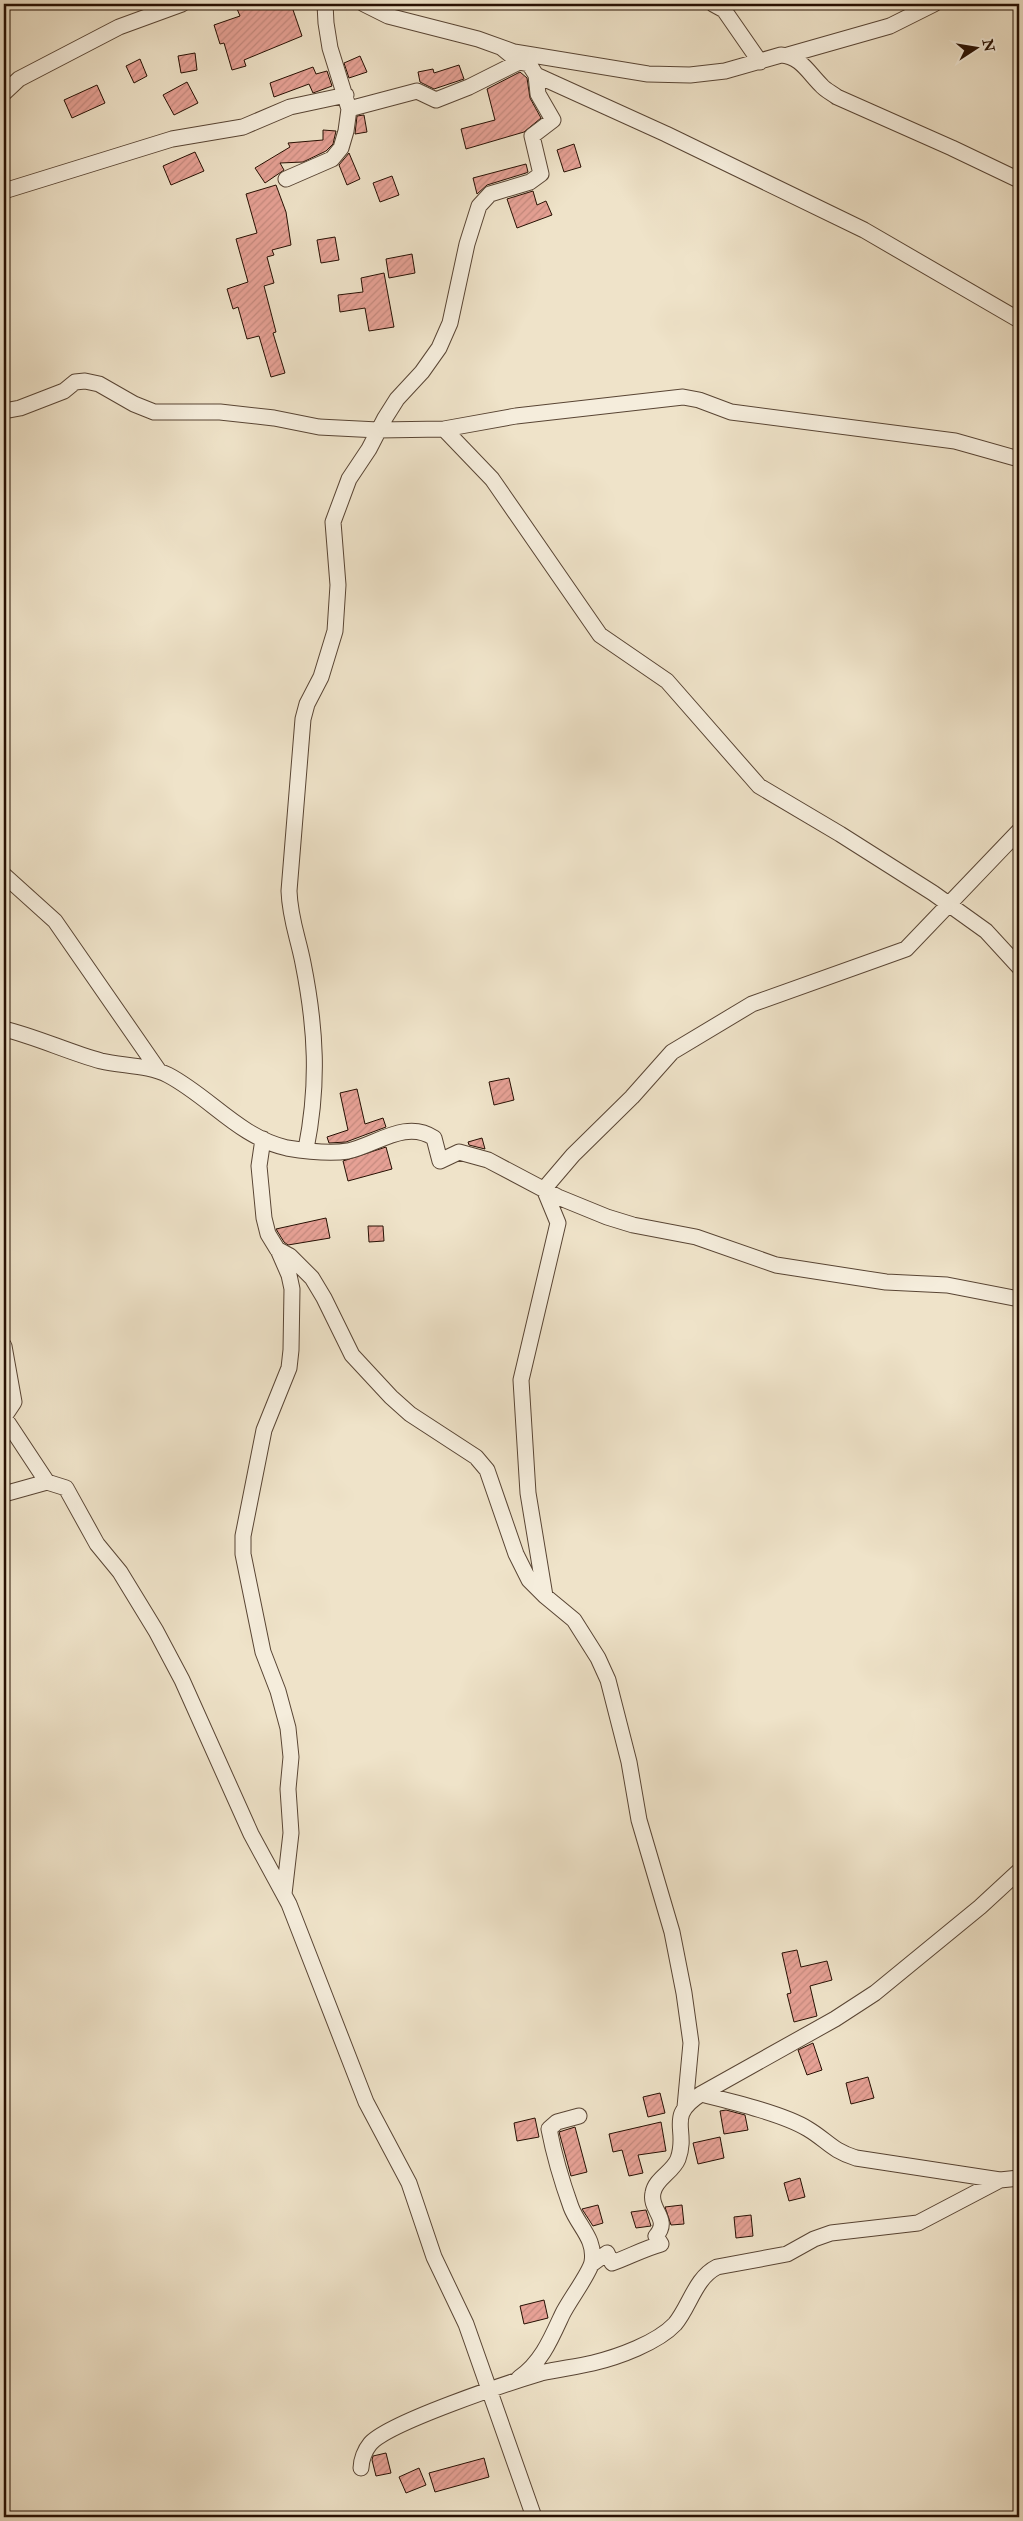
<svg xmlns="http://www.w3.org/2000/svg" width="1023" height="2521" viewBox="0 0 1023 2521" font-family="'IM FELL Double Pica',serif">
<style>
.building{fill:url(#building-hatch);stroke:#271003}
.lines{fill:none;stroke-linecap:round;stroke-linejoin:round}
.street-casing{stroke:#594534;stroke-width:17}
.street{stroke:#f5eddc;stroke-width:15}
</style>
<defs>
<pattern id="building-hatch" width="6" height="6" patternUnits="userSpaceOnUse" patternTransform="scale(1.25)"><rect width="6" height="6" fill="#e6a195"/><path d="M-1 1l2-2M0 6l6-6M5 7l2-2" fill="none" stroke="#c58a7f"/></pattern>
</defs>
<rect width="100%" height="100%" fill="#efe3c9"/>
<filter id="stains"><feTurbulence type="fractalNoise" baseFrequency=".004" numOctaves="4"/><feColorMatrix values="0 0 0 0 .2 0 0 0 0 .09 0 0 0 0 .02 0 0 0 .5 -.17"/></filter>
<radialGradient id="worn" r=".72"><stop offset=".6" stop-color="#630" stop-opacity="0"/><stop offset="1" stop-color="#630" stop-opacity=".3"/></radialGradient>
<!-- building -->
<path class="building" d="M235,4H291L302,36L244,60L246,66L232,70L224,43L220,44L214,25L240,16Z
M195,53L197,70L181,73L178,56Z
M360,56L367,72L349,78L344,63Z
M140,59L147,76L134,83L126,66Z
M459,65L464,79L434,89L420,82L418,72L433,69L434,73Z
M313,67L316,74L327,71L332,86L313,93L309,84L274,97L270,83Z
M520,72L527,78L530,98L541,118L524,132L466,149L461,129L495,120L487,89Z
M187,82L198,103L174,115L163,95Z
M97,85L105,103L72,118L64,100Z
M364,115L367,132L355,134L357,116Z
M323,130L336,131L333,144L326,151L303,162L280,163L284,170L265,183L255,168L290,147L288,143L323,140Z
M574,144L581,167L564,172L557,150Z
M195,152L204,171L171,185L163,166Z
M349,153L360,179L347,185L339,165Z
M526,164L528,172L526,173L487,185L477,194L473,178Z
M392,176L399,195L380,202L373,183Z
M276,185L286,212L291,245L272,250L274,255L267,257L274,283L264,286L276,332L273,333L285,373L271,377L259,336L247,339L238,307L233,309L227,289L248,282L236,239L257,233L246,194Z
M533,191L537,205L546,201L552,215L517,228L507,199Z
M335,237L339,260L321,263L317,240Z
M412,254L415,273L389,278L386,259Z
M384,273L394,327L369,331L365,308L340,312L338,295L363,292L361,278Z
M509,1078L514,1100L494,1105L489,1082Z
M357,1089L365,1124L383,1118L386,1127L346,1142L329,1143L327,1137L348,1130L340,1093Z
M482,1138L485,1149L469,1145L468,1142Z
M386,1147L392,1169L348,1181L343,1161Z
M326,1218L330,1238L288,1245L284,1242L276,1229Z
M368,1226H383L384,1241L369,1242Z
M797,1950L801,1967L827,1961L832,1980L810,1986L817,2016L794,2022L787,1994L791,1993L782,1953Z
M813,2043L822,2070L807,2075L798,2050Z
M868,2077L874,2098L851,2104L846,2083Z
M660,2093L665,2113L648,2117L643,2097Z
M726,2110L745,2115L748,2130L724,2134L720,2111Z
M535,2118L539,2137L517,2141L514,2123Z
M661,2122L666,2151L638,2155L643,2173L629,2176L622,2150L613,2152L609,2134Z
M575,2127L587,2172L571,2176L559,2132Z
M720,2137L724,2158L698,2164L693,2143Z
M800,2178L805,2197L789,2201L784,2183Z
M598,2205L603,2223L593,2226L582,2209Z
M682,2205L684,2224L671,2225L665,2207Z
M646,2210L651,2226L636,2228L631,2212Z
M751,2215L753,2236L736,2238L734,2217Z
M544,2300L548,2318L524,2324L520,2306Z
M386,2453L391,2473L376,2476L372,2460L373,2456Z
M484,2458L489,2477L435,2492L429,2473Z
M419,2468L426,2485L406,2493L399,2477Z"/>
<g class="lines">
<!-- street casing -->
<g class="street-casing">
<path id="street" d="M364,4L388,16L478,39L514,52L648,74L690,75L725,71L781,55C800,56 808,72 821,85C825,90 832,93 837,97L952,148L1019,180
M713,4L724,10L760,62
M788,55L890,26L934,4
M536,75L666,134L864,230L1019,320
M4,93L19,79L119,27L182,4
M349,109L417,91L436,100L469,87L519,62
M286,179L332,159L341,148L346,131L349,109L330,48L326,23L325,4
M4,191L172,139L243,127L290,107L346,95
M4,411L20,408L64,391L75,382L85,381L99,384L134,404L154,412H220L274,418L319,427L378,430L444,429L516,416L683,397L699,400L731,412L955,441L1019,459
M444,429L492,479L600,635L667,681L759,786L840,834L933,893L986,931L1019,967
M4,875L55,921L159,1071
M4,1029C37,1037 68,1052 101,1061C122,1066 149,1065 168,1075C210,1097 239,1137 287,1148C305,1151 330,1154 348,1151C376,1145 406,1119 434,1138L440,1161L459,1152L488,1160L558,1197L607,1217L633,1225L696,1237L776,1265L886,1282L947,1285L1019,1299
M263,1139L259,1166L264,1218L268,1234L279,1252L289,1275L292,1289L291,1350L289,1368L264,1430L243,1536V1554L263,1652L278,1691L288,1728L291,1757L288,1789L291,1833L284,1894
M306,1149C319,1084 316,1028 303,963C298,937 290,919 289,891L303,719L307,704L321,677L335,631L338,585L333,522L349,479L369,449L385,418L397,399L422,372L439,348L450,323L467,244L479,206L490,194L530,182L541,174L532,136L553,120L538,94L536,75L529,64L519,62L502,48
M277,1249L290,1256L312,1278L324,1298L352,1355L391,1397L410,1414L476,1457L487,1470L516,1554L529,1580L545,1596L574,1620L598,1658L608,1680L629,1762L639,1820L672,1932L684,1993L691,2043L685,2107
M4,1346L14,1402L4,1417L47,1482L66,1488L97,1544L120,1572L156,1631L182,1680L251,1834L289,1904L366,2102L409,2183L434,2257L466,2324L534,2517
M4,1494L47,1482
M545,1596L528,1493L521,1380L558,1223L544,1189L573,1155L632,1097L672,1052L752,1004L906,949L1019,831
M701,2094C729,2101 784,2114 808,2129C828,2141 831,2150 856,2158L1000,2180L1019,2178
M592,2264L607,2253L612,2263C629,2257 643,2249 661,2244L656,2236C671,2219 649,2210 653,2193C655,2179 673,2172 678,2159C689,2129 665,2117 701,2094L835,2019L875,1993L980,1907L1019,1871
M519,2378C541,2363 551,2339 562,2315C568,2302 590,2273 592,2262C596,2239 578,2226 571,2207C562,2182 554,2155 549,2129L557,2122L579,2116
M361,2468C361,2460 365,2450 370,2444C387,2423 511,2382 541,2373C558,2369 576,2367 593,2363C618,2357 657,2343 675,2324C690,2306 695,2278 717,2267L787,2254L814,2239L831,2233L918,2223L1000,2180"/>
</g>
<!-- street -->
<use href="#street" class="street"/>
</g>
<!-- margin -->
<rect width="1023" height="2521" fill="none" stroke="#efe3c9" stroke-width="20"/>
<rect x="5" y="5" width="1013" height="2511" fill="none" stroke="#271003" stroke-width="2.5"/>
<rect x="10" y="10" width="1003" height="2501" fill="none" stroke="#271003"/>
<!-- north arrow -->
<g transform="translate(976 48) rotate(78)" stroke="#f5eddc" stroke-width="4" paint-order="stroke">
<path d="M0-4L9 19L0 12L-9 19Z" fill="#271003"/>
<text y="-8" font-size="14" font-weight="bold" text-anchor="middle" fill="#271003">N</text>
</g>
<rect width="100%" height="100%" filter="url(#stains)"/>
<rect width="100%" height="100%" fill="url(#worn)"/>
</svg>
